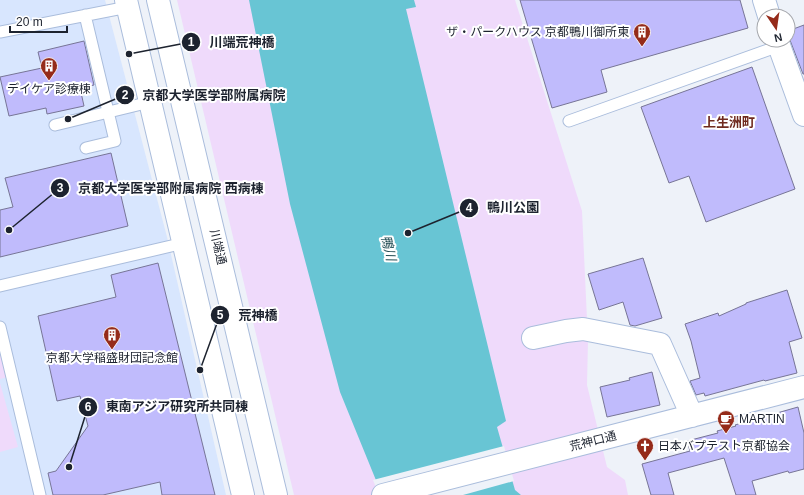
<svg xmlns="http://www.w3.org/2000/svg" width="804" height="495" viewBox="0 0 804 495" font-family="Helvetica,'Noto Sans JP',sans-serif">
<style>
.built{fill:#d8e6fe}
.green{fill:#efdafb}
.water{fill:#68c5d4}
.pier{fill:#eef2f9}
.building{fill:#c0bbfc;stroke:#777596}
.lines{fill:none;stroke-linecap:round;stroke-linejoin:round}
.service-casing{stroke:#aabddc;stroke-width:13}
.minor-casing{stroke:#aabddc;stroke-width:24}
.tertiary-casing{stroke:#aabddc;stroke-width:24}
.service{stroke:#fff;stroke-width:11}
.minor{stroke:#fff;stroke-width:22}
.tertiary{stroke:#fff;stroke-width:22}
.labels{text-anchor:middle;stroke-width:4;stroke-linejoin:round;paint-order:stroke}
.poi-label{font-size:12px;fill:#1d232f;stroke:#fff}
.street-label{font-size:12px;fill:#1d232f;stroke:#fff}
.neighbourhood-label{font-size:13px;font-weight:bold;fill:#702b1f;stroke:#fff}
.water-label{font-size:13px;font-style:italic;fill:#234d54;stroke:#fff}
.leader{fill:none;stroke:#1d232f;stroke-width:1.5}
.callout-dot{fill:#1d232f;stroke:#fff;stroke-width:1.5}
.mark-label{font-size:12px;text-anchor:middle;font-weight:bold;fill:#fff}
.callout-label{font-size:13px;text-anchor:middle;font-weight:bold;fill:#1d232f;stroke:#fff;stroke-width:4;stroke-linejoin:round;paint-order:stroke}
</style>
<rect width="100%" height="100%" fill="#eef2f9"/>
<!-- built -->
<path class="built" d="M0,0H105L167,237L226,495H0Z"/>
<!-- green -->
<path class="green" d="M177,0H515L582,211L588,341L587,385L607,467L625,480L628,495H294Z
M0,346L8,377L0,379Z
M0,383L18,447L0,452Z"/>
<!-- water -->
<path class="water" d="M249,0H414L416,7L406,9L506,421L497,427L515,490L521,495H382L340,392L290,204Z"/>
<!-- pier -->
<path class="pier" d="M504,446L514,481L463,495H379L373,480Z"/>
<!-- building -->
<path class="building" d="M520,0H740L748,28L601,70L607,92L552,108Z
M804,25V74H803L788,35V31Z
M84,41L94,85L80,88L84,106L47,114L46,108L9,116L0,77L42,68L38,52Z
M752,67L795,189L706,222L689,176L669,183L641,107Z
M111,153L128,226L0,257V210L13,207L5,178Z
M643,258L662,318L635,326L630,325L623,302L599,310L588,274Z
M158,263L215,495H162L160,482L103,495H53L48,473L56,471L88,426L80,396L57,401L38,316L116,297L111,275Z
M787,290L802,338L789,342L797,373L765,381L764,380L705,396L704,393L696,395L690,381L700,378L691,341L685,324L718,313L719,316L746,304V303Z
M652,372L660,405L607,417L600,387L630,380L629,378Z
M798,407L804,433V469L789,473L788,471L752,481L756,495H736L724,458L668,473L674,495H651L642,464L690,451L687,441L718,433L717,431L736,426L735,425Z"/>
<g class="lines">
<!-- service casing -->
<g class="service-casing">
<path id="service" d="M85,15L115,141L86,148
M0,32L128,7
M569,121L779,46
M55,125L150,102
M0,286L184,243
M0,327L40,495"/>
</g>
<!-- minor casing -->
<g class="minor-casing">
<path id="minor" d="M764,0L769,16
M777,40L804,115
M533,338L566,331L583,329L660,344L692,416
M383,495L804,387"/>
</g>
<!-- tertiary casing -->
<g class="tertiary-casing">
<path id="tertiary" d="M126,0L243,495
M158,0L276,495"/>
</g>
<!-- service -->
<use href="#service" class="service"/>
<!-- minor -->
<use href="#minor" class="minor"/>
<!-- tertiary -->
<use href="#tertiary" class="tertiary"/>
</g>
<!-- icons -->
<defs>
<g id="building-pin" transform="scale(0.9)"><path d="M0 17L-7.5 6A9.5 9.5 0 1 1 7.5 6Z" fill="#952b1a" stroke="#fff"/><path d="M-4-6H4V6H1V3H-1V6H-4ZM-2.5-4.3h1.7v1.8h-1.7ZM.8-4.3h1.7v1.8H.8ZM-2.5-1h1.7V.8h-1.7ZM.8-1h1.7V.8H.8Z" fill="#fff"/></g>
<g id="cafe-pin" transform="scale(0.9)"><path d="M0 17L-7.5 6A9.5 9.5 0 1 1 7.5 6Z" fill="#952b1a" stroke="#fff"/><path d="M-5.5-4.5H6V0H3Q3 3.5 0 3.5H-2.5Q-5.5 3.5-5.5 0ZM3-3.2v2h1.7v-2ZM-6 4.5H4V6H-6Z" fill="#fff"/></g>
<g id="church-pin" transform="scale(0.9)"><path d="M0 17L-7.5 6A9.5 9.5 0 1 1 7.5 6Z" fill="#952b1a" stroke="#fff"/><path d="M-1.2-6h2.4v3.5h3.3v2.4h-3.3V6h-2.4V-.1h-3.3v-2.4h3.3Z" fill="#fff"/></g>
</defs>
<g fill-rule="evenodd">
<use href="#building-pin" x="642" y="32"/>
<use href="#building-pin" x="49" y="66"/>
<use href="#building-pin" x="112" y="335"/>
<use href="#cafe-pin" x="726" y="419"/>
<use href="#church-pin" x="645" y="446"/>
</g>
<g class="labels">
<!-- poi labels -->
<g class="poi-label">
<text x="629" y="36" text-anchor="end">ザ・パークハウス 京都鴨川御所東</text>
<text x="49" y="93">デイケア診療棟</text>
<text x="112" y="362">京都大学稲盛財団記念館</text>
<text x="739" y="423" text-anchor="start">MARTIN</text>
<text x="658" y="450" text-anchor="start">日本バプテスト京都協会</text>
</g>
<!-- street labels -->
<g class="street-label">
<text transform="translate(218 247) rotate(77)" y="4">川端通</text>
<text transform="translate(593 441) rotate(-14)" y="4">荒神口通</text>
</g>
<!-- neighbourhood labels -->
<g class="neighbourhood-label">
<text x="729" y="127">上生洲町</text>
</g>
<!-- water labels -->
<g class="water-label">
<text transform="translate(389 248) rotate(77)" y="5">鴨川</text>
</g>
</g>
<!-- callouts -->
<path class="leader" d="M129 54L191 42M68 119L125 95M9 230L60 188M408 233L469 208M200 370L220 315M69 467L88 407"/>
<g class="callout-dot">
<circle cx="129" cy="54" r="4"/>
<circle cx="68" cy="119" r="4"/>
<circle cx="9" cy="230" r="4"/>
<circle cx="408" cy="233" r="4"/>
<circle cx="200" cy="370" r="4"/>
<circle cx="69" cy="467" r="4"/>
<circle cx="191" cy="42" r="10"/>
<circle cx="125" cy="95" r="10"/>
<circle cx="60" cy="188" r="10"/>
<circle cx="469" cy="208" r="10"/>
<circle cx="220" cy="315" r="10"/>
<circle cx="88" cy="407" r="10"/>
</g>
<g class="mark-label">
<text x="191" y="46">1</text>
<text x="125" y="99">2</text>
<text x="60" y="192">3</text>
<text x="469" y="212">4</text>
<text x="220" y="319">5</text>
<text x="88" y="411">6</text>
</g>
<g class="callout-label">
<text x="242" y="47">川端荒神橋</text>
<text x="214" y="100">京都大学医学部附属病院</text>
<text x="171" y="193">京都大学医学部附属病院 西病棟</text>
<text x="513" y="212">鴨川公園</text>
<text x="258" y="320">荒神橋</text>
<text x="177" y="411">東南アジア研究所共同棟</text>
</g>
<!-- north arrow -->
<g transform="translate(776 28) rotate(167)"><circle r="19" fill="#ffffff" stroke="#a5a7ac"/>
<path d="M0-3L7 15L0 10L-7 15Z" fill="#952b1a"/>
<text y="-6" font-size="11" font-weight="bold" text-anchor="middle" fill="#1d232f">N</text>
</g>
<!-- scale -->
<path d="M10 26v6h57v-6" fill="none" stroke="#1d232f" stroke-width="2"/>
<text x="16" y="26" font-size="12" fill="#1d232f" stroke="#ffffff" stroke-width="3" paint-order="stroke">20 m</text>
</svg>
